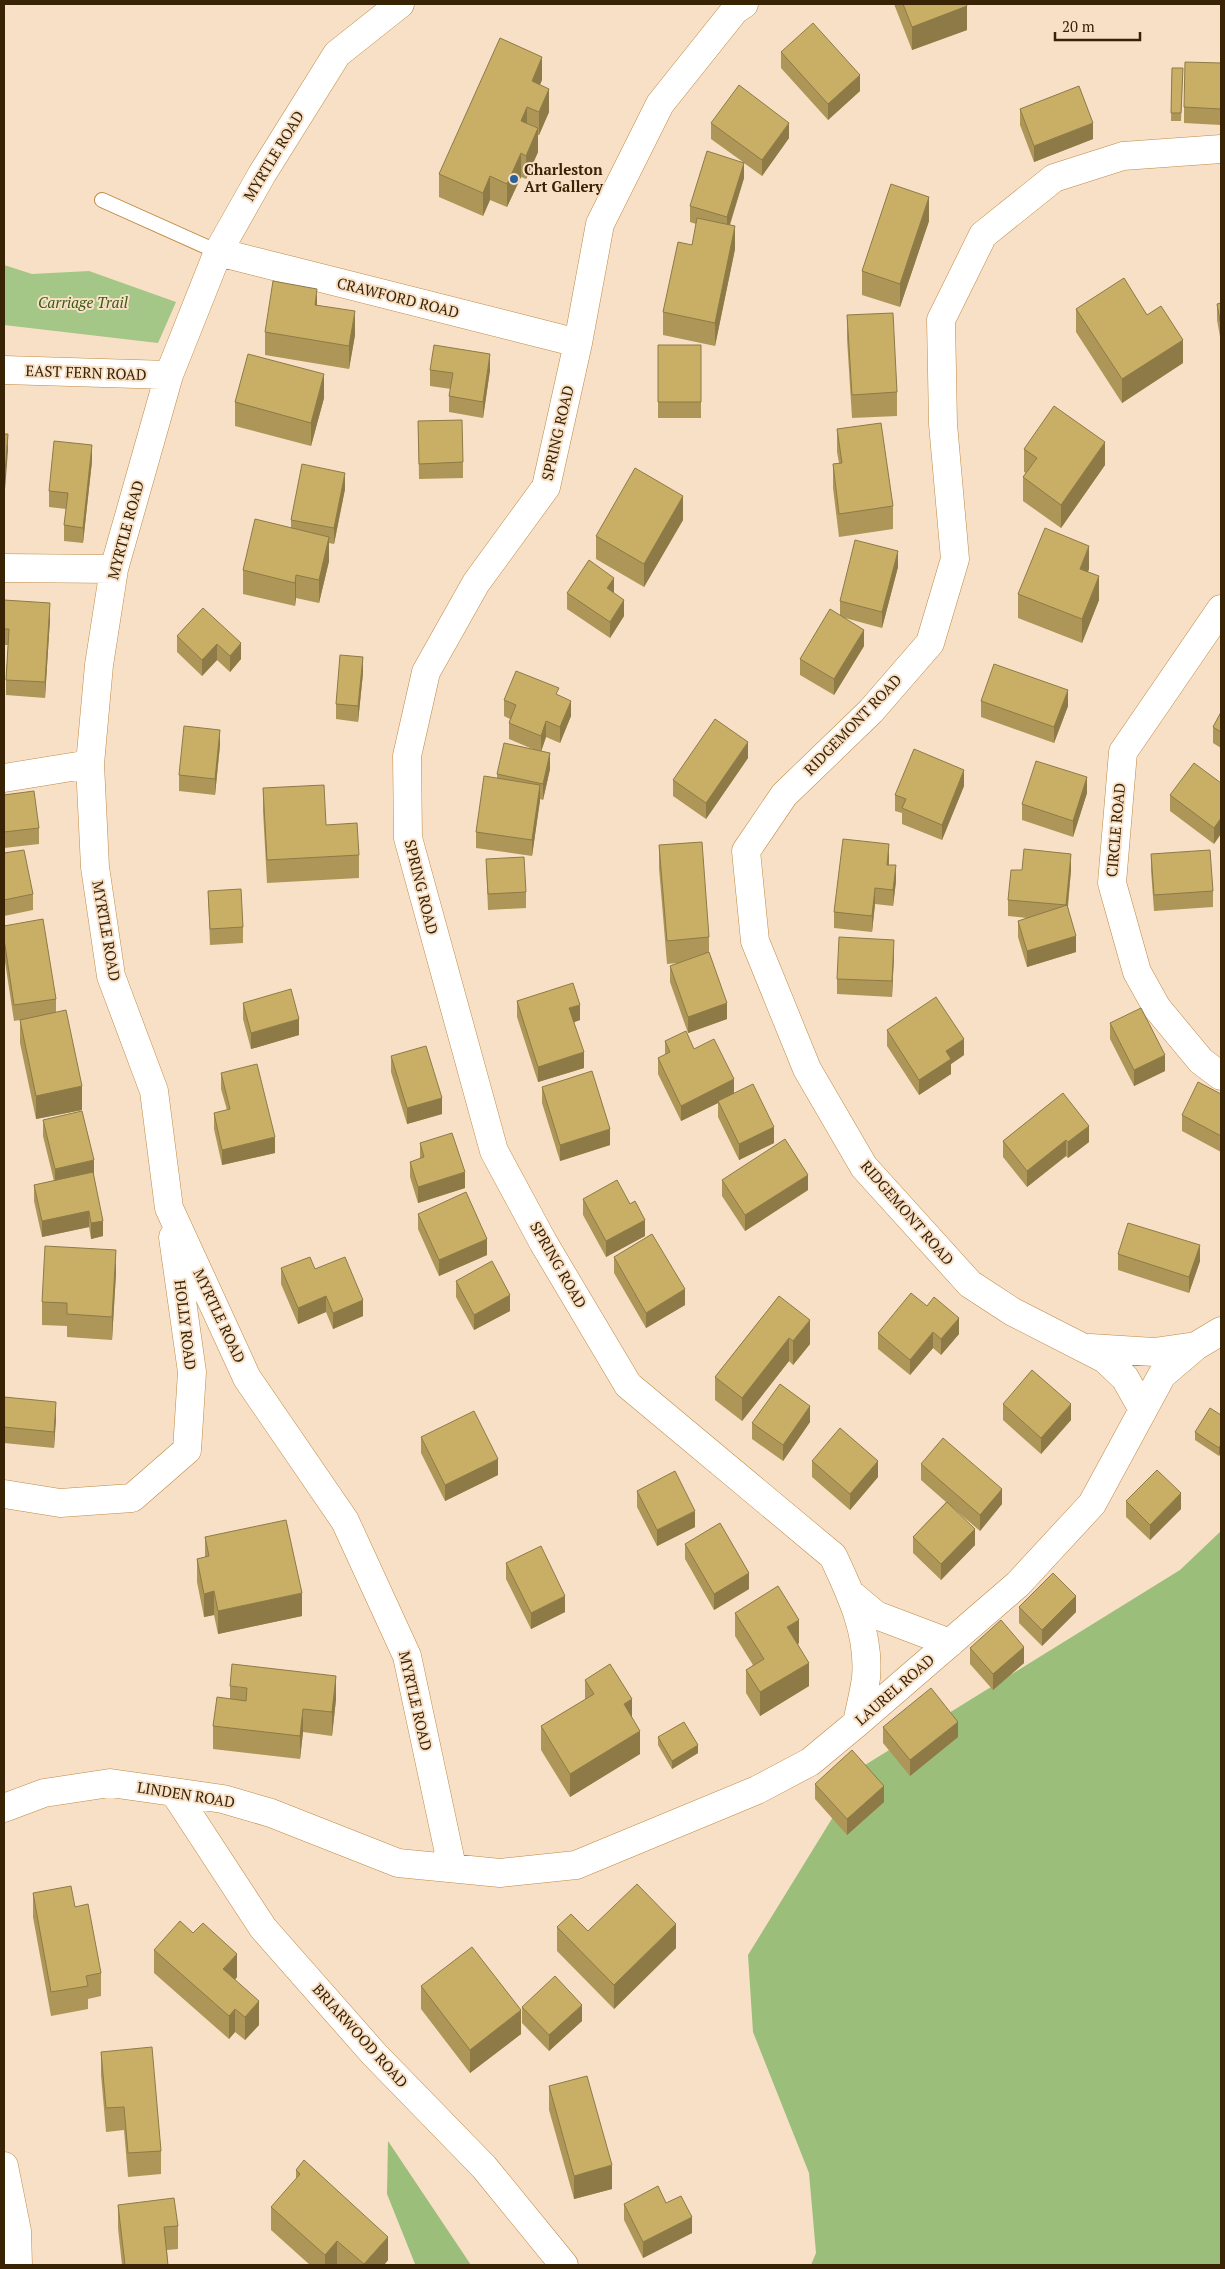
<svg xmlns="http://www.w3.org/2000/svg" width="1225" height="2269" viewBox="0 0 1225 2269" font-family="'PT Serif',serif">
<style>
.green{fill:#a4c686}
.forest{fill:#9bbe7b}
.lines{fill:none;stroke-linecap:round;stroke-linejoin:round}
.service-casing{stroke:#bf8943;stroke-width:16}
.minor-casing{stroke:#bf8943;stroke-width:29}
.service{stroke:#fff;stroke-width:14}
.minor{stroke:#fff;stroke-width:28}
.wall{fill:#ad9657}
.shaded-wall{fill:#8d7a47}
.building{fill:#c9af65;stroke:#8d7a47}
.poi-dot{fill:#2a629b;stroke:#f8e0c6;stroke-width:2}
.labels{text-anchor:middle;stroke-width:4;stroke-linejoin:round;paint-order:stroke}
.street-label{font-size:15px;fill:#392305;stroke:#f8e0c6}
.poi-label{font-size:15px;font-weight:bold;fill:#392305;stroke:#f8e0c6;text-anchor:start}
.park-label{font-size:15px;font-style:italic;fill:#3a5914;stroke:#f8e0c6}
</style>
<rect width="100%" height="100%" fill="#f8e0c6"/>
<!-- green -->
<path class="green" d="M4,265L32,274L89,271L176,302L158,343L4,325Z"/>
<!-- forest -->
<path class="forest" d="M1221,1531V2265H811L816,2253L809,2173L753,2032L748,1955L865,1765L1180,1570Z
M388,2141L471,2265L415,2264L387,2194Z"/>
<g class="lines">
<!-- service casing -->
<g class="service-casing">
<path id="service" d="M102,200L218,252"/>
</g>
<!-- minor casing -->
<g class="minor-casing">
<path id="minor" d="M400,4L337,54L262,174L218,252L169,375L114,569L99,665L90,764L95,867L111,976L154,1091L169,1208L247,1378L345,1521L407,1656L452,1867
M744,4L735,10L660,104L600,224L578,343L546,487L476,583L426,672L407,756L408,838L494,1151L543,1242L628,1385L833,1556C851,1594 870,1634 866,1678C864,1693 860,1708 857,1723
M218,252L578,343
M4,370L169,375
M4,568L114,569
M1221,609L1123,752L1112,883L1137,972L1157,1008L1201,1061L1221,1076
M4,778L90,764
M1090,1348L1154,1352L1196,1346
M1143,1410L1125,1378L1105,1359L1013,1312L970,1284L864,1167L807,1069L755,941L746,851L784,795L871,711L930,643L955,559L943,424L941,320L983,235L1054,178L1123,156L1221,149
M4,1494L60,1503L132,1498L187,1450L192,1372L173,1237
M851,1594L876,1615L950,1643
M174,1792L263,1928L374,2054L484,2167L564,2265
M4,1808L44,1793L110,1783L223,1799L271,1813L398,1863L500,1873L576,1865L757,1790L810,1762L857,1723L1018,1584L1092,1504L1162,1375L1196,1346L1221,1331
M4,2166L17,2231L18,2265"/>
</g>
<!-- service -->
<use href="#service" class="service"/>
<!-- minor -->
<use href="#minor" class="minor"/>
</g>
<!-- wall -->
<path class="wall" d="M894,4H966L967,30L912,50Z
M781,52L860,91L828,120L781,68Z
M1221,63V125L1184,123V107Z
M1172,68H1183L1181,121H1171Z
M542,80L540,84L549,112L539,135H538V152L526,179L521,177L507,207L490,200L483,216L439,197V174Z
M1020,109L1093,139L1034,162L1020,125Z
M711,123L789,138L762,176L744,163V178L730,225L735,249L715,346L663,335V312L692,245L696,224L690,222V206L743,162L711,139Z
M929,221L900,307L862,295V271Z
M1221,303V342L1217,320V304Z
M317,305L355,335L349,369L265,355V332Z
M1076,309L1147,315L1183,363L1122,403L1076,332Z
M847,315L897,392V416L852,418L847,339Z
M658,345H701V418H658Z
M430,370H490L483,418L449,412V396L451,389L430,386Z
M324,398L311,446L235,426V402Z
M418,421L463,462V478L419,479Z
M837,429L893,506V529L839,537L833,488V464L839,463L837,452Z
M1024,449L1105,465L1061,528L1023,501V477L1026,473L1024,472Z
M92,461L83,543L64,541V525L66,509L49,507V491Z
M345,489L334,544L329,543V561L319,603L296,598L295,606L243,594V570L291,528V520Z
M683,520L644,587L596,559V536Z
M898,567L882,628L845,618L864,646L834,695L800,675V659L840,616V601Z
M1089,569L1088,572L1099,600L1082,643L1018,618V594Z
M567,593H614L624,616L610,638L567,609Z
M4,600L50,619L45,698L6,695V680L8,645H4Z
M203,608L241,659L230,672L217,660L202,676L177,652V636Z
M363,673L358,722L336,719V704Z
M559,695L571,716L560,743L546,737L541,751L550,769L543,800L540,799L532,856L476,848V832L497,778V774L535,750L509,739V723L510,719L504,716V700Z
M981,701L1068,706L1054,743L981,717Z
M1221,712V748L1213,743V727Z
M220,745L215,795L179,791V775Z
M748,758L706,819L673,796V780Z
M1221,783L1214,844L1170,811V795Z
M964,786L942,840L902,824V813L895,811V795Z
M263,788L326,825L359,855V878L267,883L263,811Z
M1087,793L1073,837L1022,820V804Z
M4,795L39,828V844L4,848Z
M659,845L709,937V954L727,1019L688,1033L670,982V966L677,963L667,964L659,868Z
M4,853L33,894V910L4,916Z
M1151,854L1213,891V907L1154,911L1151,870Z
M486,859L526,892V908L488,910Z
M889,860V865L896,881L893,906L875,904L872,932L834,928V912Z
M1022,870H1071L1068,907L1076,952L1027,967L1018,937V921L1027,918L1008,916V900Z
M208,891L243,927V943L210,945Z
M4,926L56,999V1012L82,1110L36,1119L20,1043V1020L14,1021L4,955Z
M894,955L892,997L837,994V979Z
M517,1001L580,1020L574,1022L584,1068L538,1082L517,1017Z
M243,1003L299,1035L251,1049L243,1019Z
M1110,1023L1165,1071L1134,1086L1110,1039Z
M887,1030L964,1055L951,1064V1074L919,1095L887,1046Z
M665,1041L694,1049L734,1093L774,1143L739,1160L718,1117V1103L681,1121L658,1074V1058L665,1055Z
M391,1056L442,1114L407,1124L391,1072Z
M221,1073L275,1153L222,1165L214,1129V1113L227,1110L221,1089Z
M542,1087L610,1145L560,1161L542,1103Z
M1063,1093L1089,1142L1068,1158L1066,1156L1027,1187L1003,1157V1141Z
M1221,1094V1152L1182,1131V1115Z
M43,1120L94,1176L103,1236L91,1239L89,1227L42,1237L34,1201V1185L54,1181L43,1136Z
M420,1143L465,1188L418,1203L410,1177V1162L420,1159Z
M722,1180L808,1190L745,1231L722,1196Z
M583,1199L645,1236L606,1257L583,1215Z
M418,1214L487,1255L439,1276L418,1229Z
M1118,1254L1200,1261L1189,1293L1118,1270Z
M614,1257L685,1305L646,1328L614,1273Z
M281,1268L315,1269L363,1316L333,1329L326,1312L298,1324L281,1284Z
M116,1273L112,1340L67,1337V1326L42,1325V1302Z
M456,1281L510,1311L474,1330L456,1297Z
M779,1296L810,1344L793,1365L789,1361L742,1421L715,1400V1377Z
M927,1306L959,1334L941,1355L933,1348L910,1375L878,1349V1333Z
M4,1397L56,1418L54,1448L4,1443Z
M1003,1404L1071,1420L1041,1454L1003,1420Z
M1221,1415V1452L1219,1456L1195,1440V1432Z
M810,1422L783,1461L752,1439V1423Z
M421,1437L498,1475L445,1501L421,1453Z
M812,1461L878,1477L850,1510L812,1477Z
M921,1464L1002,1504L980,1531L952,1507L975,1545L941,1580L913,1553V1537L946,1502L921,1480Z
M637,1491L695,1527L657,1546L637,1507Z
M1126,1501L1181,1509L1150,1540L1126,1517Z
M205,1537L302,1616L218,1634L214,1615L204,1617L197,1582V1559L205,1557Z
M685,1544L749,1589L714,1610L685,1559Z
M506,1563L565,1612L531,1629L506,1579Z
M1019,1607L1076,1612L1042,1646L1019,1623Z
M735,1613L799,1643L798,1644L809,1686L760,1716L746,1693V1670L753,1665L735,1636Z
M970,1648L1024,1663L993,1690L970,1664Z
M585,1680L632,1717L640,1754L570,1797L541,1750V1726L585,1700Z
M230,1686L336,1699L332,1736L303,1732L300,1759L213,1749V1726L230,1699Z
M883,1727L958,1737L910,1776L883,1743Z
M658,1737L698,1753L672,1769L658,1745Z
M815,1784L884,1802L847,1835L815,1799Z
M33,1893L75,1907L101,1973V1996L88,1999V2009L51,2016L33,1917Z
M557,1927L588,1931L676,1948L614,2009L557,1951Z
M154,1950L237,1977L235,1980L259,2025L245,2040L235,2032L229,2039L154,1973Z
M421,1986L521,2034L470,2073L421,2009Z
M522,2007L582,2021L549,2051L522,2023Z
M101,2052L161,2151V2174L128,2177L124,2130L106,2132L101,2075Z
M549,2086L612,2189L574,2199L549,2110Z
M296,2170L388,2260L384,2265H339L337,2264L336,2265H310L271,2230V2207L296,2180Z
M666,2203L692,2233L643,2258L624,2220V2204Z
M118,2205L178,2226V2249L167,2250L168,2265H122L118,2228Z"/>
<!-- shaded-wall -->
<path class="shaded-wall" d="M967,6V30L912,50V27Z
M542,57V80L532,104V81Z
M860,75V91L828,120V104Z
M549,89V112L539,135V112Z
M527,107V130L521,121Z
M789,123V138L762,176V160Z
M1093,123V139L1034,162V146Z
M538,128V152L526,179V156Z
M521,153V177L507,207V184Z
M744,163V178L727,233V217Z
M490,176V200L483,216V193Z
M929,197V221L900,307V284Z
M735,226V249L715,346V323Z
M317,289V312L315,305Z
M355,311V335L349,369V346Z
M1183,340V363L1122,403V379Z
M490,354V370L483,418V402Z
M324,374V398L311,446V423Z
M8,434V450L4,503V487Z
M1105,442V465L1061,528V505Z
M92,445V461L83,543V528Z
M345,473V489L334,544V528Z
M683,496V520L644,587V564Z
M329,537V561L319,603V580Z
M1089,546V569L1080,592V569Z
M898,551V567L882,628V612Z
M296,575V598L295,606V583Z
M1099,576V600L1082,643V619Z
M614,578V594L607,588Z
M624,600V616L610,638V622Z
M50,603V619L45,698V682Z
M864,630V646L834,695V679Z
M241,643V659L230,672V656Z
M217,644V660L202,676V660Z
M363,657V673L358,722V706Z
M1068,690V706L1054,743V727Z
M571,701V716L560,743V727Z
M546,721V737L541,752V736Z
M220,730V745L215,795V779Z
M748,742V758L706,819V803Z
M550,753V769L543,800V784Z
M964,770V786L942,840V825Z
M1087,777V793L1073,837V821Z
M540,785V801L532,856V840Z
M1221,818V834L1214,844V828Z
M889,844V860L887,880V865Z
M1071,854V870L1066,921V905Z
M896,865V881L893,906V890Z
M875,888V904L872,932V916Z
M1076,936V952L1027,967V951Z
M894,940V955L892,997V981Z
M727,1003V1019L688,1033V1017Z
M580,1005V1020L569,1024V1008Z
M299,1019V1035L251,1049V1033Z
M964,1039V1055L951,1064V1074L919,1095V1080L946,1051Z
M584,1052V1068L538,1082V1067Z
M1165,1055V1071L1134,1086V1070Z
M734,1079V1095L718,1101V1103L681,1121V1106Z
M82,1086V1110L36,1119V1096Z
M442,1098V1114L407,1124V1108Z
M1089,1126V1142L1068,1158V1142Z
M774,1127V1143L739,1160V1144Z
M610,1129V1145L560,1161V1145Z
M275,1137V1153L222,1165V1150Z
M1066,1140V1156L1027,1187V1171Z
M94,1160V1176L55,1185V1169Z
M465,1172V1188L418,1203V1187Z
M808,1175V1190L745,1231V1215Z
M89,1211V1227L42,1237V1221Z
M645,1220V1236L606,1257V1241Z
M103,1221V1236L91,1239V1223Z
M487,1239V1255L439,1276V1260Z
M1200,1245V1261L1189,1293V1277Z
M116,1250V1273L112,1340V1317Z
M685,1289V1305L646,1328V1313Z
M510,1295V1311L474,1330V1315Z
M326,1296V1312L298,1324V1308Z
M363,1300V1316L333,1329V1313Z
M959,1318V1334L941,1355V1339Z
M810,1320V1344L793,1365V1341Z
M933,1332V1348L910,1375V1360Z
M789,1338V1361L742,1421V1398Z
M56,1402V1418L54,1448V1432Z
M1071,1404V1420L1041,1454V1438Z
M810,1406V1422L783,1461V1445Z
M1221,1444V1452L1219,1456V1448Z
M498,1459V1475L445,1501V1485Z
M878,1461V1477L850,1510V1494Z
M1002,1489V1504L980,1531V1515Z
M1181,1493V1509L1150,1540V1525Z
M695,1511V1527L657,1546V1530Z
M975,1529V1545L941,1580V1564Z
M749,1573V1589L714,1610V1594Z
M214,1591V1615L204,1617V1594Z
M302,1593V1616L218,1634V1611Z
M565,1596V1612L531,1629V1613Z
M1076,1596V1612L1042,1646V1630Z
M799,1620V1643L787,1651V1627Z
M1024,1647V1663L993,1690V1674Z
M809,1663V1686L760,1716V1692Z
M336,1676V1699L332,1736V1712Z
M632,1699V1722L624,1704Z
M303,1709V1732L300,1759V1736Z
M958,1722V1737L910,1776V1760Z
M640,1731V1754L570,1797V1774Z
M698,1745V1753L672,1769V1761Z
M884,1786V1802L847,1835V1819Z
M676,1924V1948L614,2009V1985Z
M237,1954V1977L223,1993V1969Z
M259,2001V2025L245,2040V2017Z
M582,2005V2021L549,2051V2035Z
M235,2009V2032L229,2039V2016Z
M521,2010V2034L470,2073V2050Z
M612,2165V2189L574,2199V2176Z
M692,2217V2233L643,2258V2242Z
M388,2237V2260L384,2265H364V2264Z
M337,2241V2264L336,2265H325V2255Z"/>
<!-- building -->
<path class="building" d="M903,4H966L967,6L912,27Z
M813,23L860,75L828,104L781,52Z
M500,38L542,57L532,81L549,89L539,112L527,107L521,121L538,128L526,156L521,153L507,184L490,176L483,193L439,174Z
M1185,62L1221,63V109L1184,107Z
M1172,68H1183L1181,113H1171Z
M739,85L789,123L762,160L711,123Z
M1079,86L1093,123L1034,146L1020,109Z
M707,151L744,163L727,217L690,206Z
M891,184L929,197L900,284L862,271Z
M697,218L735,226L715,323L663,312L678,242L692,245Z
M1124,278L1147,315L1161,306L1183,340L1122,379L1076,309Z
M273,281L317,289L315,305L355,311L349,346L265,332Z
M1221,303V326L1217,304Z
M893,313L897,392L852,395L847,315Z
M434,345L490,354L483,402L449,396L453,373L430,370Z
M658,345H701V402H658Z
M248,354L324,374L311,423L235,402Z
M1054,406L1105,442L1061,505L1023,477L1037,458L1024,449Z
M462,420L463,462L419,464L418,421Z
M881,423L893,506L839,514L833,464L842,463L837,429Z
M4,434H8L4,487Z
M54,441L92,445L83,528L64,525L68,493L49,491Z
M302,464L345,473L334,528L291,520Z
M635,468L683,496L644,564L596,536Z
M255,519L329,537L319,580L296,575L295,583L243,570Z
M1045,528L1089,546L1080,569L1099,576L1082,619L1018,594Z
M855,540L898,551L882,612L840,601Z
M589,560L614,578L607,588L624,600L610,622L567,593Z
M4,600L50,603L45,682L6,680L9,629H4Z
M203,608L241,643L230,656L217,644L202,660L177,636Z
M830,609L864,630L834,679L800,659Z
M340,655L363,657L358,706L336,704Z
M994,664L1068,690L1054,727L981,701Z
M516,671L559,688L556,694L571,701L560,727L546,721L541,736L509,723L516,705L504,700Z
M1221,712V732L1213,727Z
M715,719L748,742L706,803L673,780Z
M184,726L220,730L215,779L179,775Z
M504,743L550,753L543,784L497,774Z
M914,749L964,770L942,825L902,808L906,799L895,795Z
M1036,761L1087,777L1073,821L1022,804Z
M1194,763L1221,783V818L1214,828L1170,795Z
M484,776L540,785L532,840L476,832Z
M324,785L326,825L357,823L359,855L267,860L263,788Z
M34,791L39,828L4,832V795Z
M843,839L889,844L887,865H896L893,890L875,888L872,916L834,912Z
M702,842L709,937L667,941L659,845Z
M1024,849L1071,854L1066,905L1008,900L1011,870H1022Z
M24,850L33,894L4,900V853Z
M1210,850L1213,891L1154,895L1151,854Z
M524,857L526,892L488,894L486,859Z
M241,889L243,927L210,929L208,891Z
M1067,905L1076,936L1027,951L1018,921Z
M43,919L56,999L14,1005L4,939V926Z
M839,937L894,940L892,981L837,979Z
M709,952L727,1003L688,1017L670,966Z
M573,983L580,1005L569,1008L584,1052L538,1067L517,1001Z
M291,989L299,1019L251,1033L243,1003Z
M936,997L964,1039L946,1051L951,1059L919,1080L887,1030Z
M1141,1008L1165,1055L1134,1070L1110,1023Z
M66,1010L82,1086L36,1096L20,1020Z
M686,1031L694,1049L714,1039L734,1079L681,1106L658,1058L670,1052L665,1041Z
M426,1046L442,1098L407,1108L391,1056Z
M257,1064L275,1137L222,1150L214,1113L230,1109L221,1073Z
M592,1071L610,1129L560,1145L542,1087Z
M1198,1082L1221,1094V1136L1182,1115Z
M753,1084L774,1127L739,1144L718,1101Z
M1063,1093L1089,1126L1068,1142L1066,1140L1027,1171L1003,1141Z
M82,1111L94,1160L55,1169L43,1120Z
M452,1133L465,1172L418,1187L410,1162L424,1157L420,1143Z
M785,1139L808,1175L745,1215L722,1180Z
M93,1172L103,1221L91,1223L89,1211L42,1221L34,1185Z
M617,1180L630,1204L635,1201L645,1220L606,1241L583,1199Z
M466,1192L487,1239L439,1260L418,1214Z
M1128,1223L1200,1245L1189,1277L1118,1254Z
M652,1234L685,1289L646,1313L614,1257Z
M45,1246L116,1250L112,1317L67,1314V1303L42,1302Z
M310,1257L315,1269L345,1257L363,1300L333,1313L326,1296L298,1308L281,1268Z
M492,1261L510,1295L474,1315L456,1281Z
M911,1293L927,1306L934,1297L959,1318L941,1339L933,1332L910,1360L878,1333Z
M779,1296L810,1320L793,1341L789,1338L742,1398L715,1377Z
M1032,1370L1071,1404L1041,1438L1003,1404Z
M780,1384L810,1406L783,1445L752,1423Z
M4,1397L56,1402L54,1432L4,1427Z
M1210,1408L1221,1415V1444L1219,1448L1195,1432Z
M474,1411L498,1459L445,1485L421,1437Z
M840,1428L878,1461L850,1494L812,1461Z
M943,1438L1002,1489L980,1515L921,1464Z
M1157,1470L1181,1493L1150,1525L1126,1501Z
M675,1471L695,1511L657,1530L637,1491Z
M947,1502L975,1529L941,1564L913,1537Z
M286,1520L302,1593L218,1611L214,1591L204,1594L197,1559L209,1556L205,1537Z
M720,1523L749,1573L714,1594L685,1544Z
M541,1546L565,1596L531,1613L506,1563Z
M1053,1573L1076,1596L1042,1630L1019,1607Z
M778,1586L799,1620L787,1627L809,1663L760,1692L746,1670L764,1659L735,1613Z
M1001,1620L1024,1647L993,1674L970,1648Z
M232,1664L336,1676L332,1712L303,1709L300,1736L213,1726L217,1697L246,1701L247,1688L230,1686Z
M610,1664L632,1699L624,1704L640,1731L570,1774L541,1726L594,1694L585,1680Z
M931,1688L958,1722L910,1760L883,1727Z
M684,1722L698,1745L672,1761L658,1737Z
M852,1750L884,1786L847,1819L815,1784Z
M637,1884L676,1924L614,1985L557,1927L571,1914L588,1931Z
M71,1886L75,1907L88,1904L101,1973L86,1976L88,1986L51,1992L33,1893Z
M180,1921L193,1933L203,1923L237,1954L223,1969L259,2001L245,2017L235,2009L229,2016L154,1950Z
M472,1947L521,2010L470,2050L421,1986Z
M555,1976L582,2005L549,2035L522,2007Z
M152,2047L161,2151L128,2153L124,2107L106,2108L101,2052Z
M587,2076L612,2165L574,2176L549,2086Z
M304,2160L388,2237L364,2264L337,2241L325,2255L271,2207L300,2174L296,2170Z
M658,2186L666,2203L681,2196L692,2217L643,2242L624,2204Z
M174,2198L178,2226L164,2227L168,2265H125L118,2205Z"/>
<!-- markers -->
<circle class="poi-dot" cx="514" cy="179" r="5"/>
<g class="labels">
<!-- street labels -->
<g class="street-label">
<text transform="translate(274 156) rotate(-59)" y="5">MYRTLE ROAD</text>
<text transform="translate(398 298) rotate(14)" y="5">CRAWFORD ROAD</text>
<text transform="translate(86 373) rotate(2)" y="5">EAST FERN ROAD</text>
<text transform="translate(558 433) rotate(-77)" y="5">SPRING ROAD</text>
<text transform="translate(126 530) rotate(-75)" y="5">MYRTLE ROAD</text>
<text transform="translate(853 725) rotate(-46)" y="5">RIDGEMONT ROAD</text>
<text transform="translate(1116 830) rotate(-85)" y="5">CIRCLE ROAD</text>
<text transform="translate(421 887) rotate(76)" y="5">SPRING ROAD</text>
<text transform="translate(106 931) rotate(80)" y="5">MYRTLE ROAD</text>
<text transform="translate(907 1213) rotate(49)" y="5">RIDGEMONT ROAD</text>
<text transform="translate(558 1265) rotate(60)" y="5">SPRING ROAD</text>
<text transform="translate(219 1316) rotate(65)" y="5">MYRTLE ROAD</text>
<text transform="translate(185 1325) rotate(83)" y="5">HOLLY ROAD</text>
<text transform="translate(895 1690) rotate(-41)" y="5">LAUREL ROAD</text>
<text transform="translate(415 1701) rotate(77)" y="5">MYRTLE ROAD</text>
<text transform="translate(186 1795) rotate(9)" y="5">LINDEN ROAD</text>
<text transform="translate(360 2036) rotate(48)" y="5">BRIARWOOD ROAD</text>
</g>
<!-- poi labels -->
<g class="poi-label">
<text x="524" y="175">Charleston<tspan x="524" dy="17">Art Gallery</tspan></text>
</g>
<!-- park labels -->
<g class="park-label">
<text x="83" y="308">Carriage Trail</text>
</g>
</g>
<!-- border -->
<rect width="1225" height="2269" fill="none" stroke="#392305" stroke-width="10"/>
<!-- scale -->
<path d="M1055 32v8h85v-8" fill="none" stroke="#392305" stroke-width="2.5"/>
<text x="1062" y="32" font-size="15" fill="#392305" stroke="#f8e0c6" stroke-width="4" paint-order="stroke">20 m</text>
</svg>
